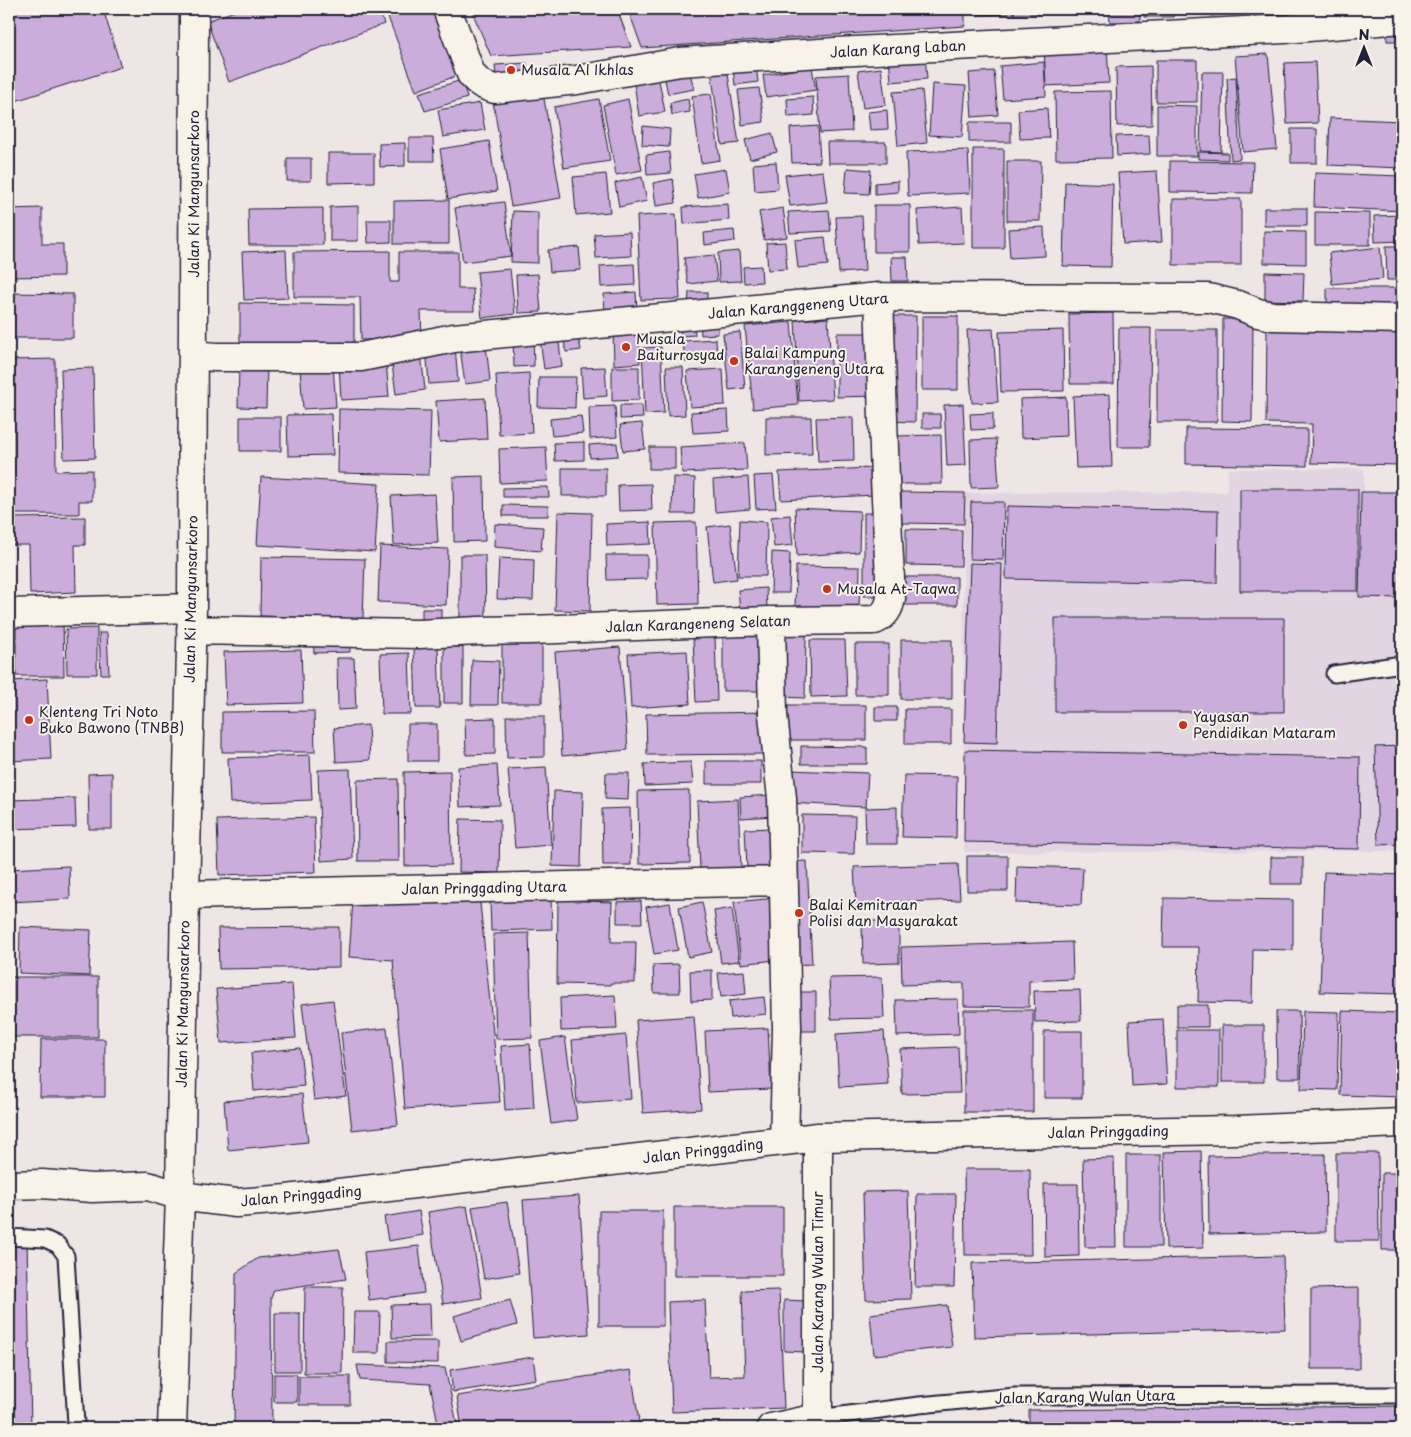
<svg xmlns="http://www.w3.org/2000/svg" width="1411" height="1437" viewBox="0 0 1411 1437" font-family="'Playpen Sans',sans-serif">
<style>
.built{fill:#e3d4e2}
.building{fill:#caadda;stroke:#22223b}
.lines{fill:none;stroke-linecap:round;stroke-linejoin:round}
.lane-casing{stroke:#22223b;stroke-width:19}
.street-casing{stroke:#22223b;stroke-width:31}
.lane{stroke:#f7f3e8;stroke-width:15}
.street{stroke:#f7f3e8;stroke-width:28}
.poi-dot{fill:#c8321e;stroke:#f7f3e8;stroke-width:2}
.labels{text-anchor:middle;stroke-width:4;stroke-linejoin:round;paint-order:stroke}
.street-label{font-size:14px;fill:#22223b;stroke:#f7f3e8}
.poi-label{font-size:14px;fill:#22223b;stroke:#f7f3e8;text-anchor:start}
</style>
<rect width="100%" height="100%" fill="#eee5e5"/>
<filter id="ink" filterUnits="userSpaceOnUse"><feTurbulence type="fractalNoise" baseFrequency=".02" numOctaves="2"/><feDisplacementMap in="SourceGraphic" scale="10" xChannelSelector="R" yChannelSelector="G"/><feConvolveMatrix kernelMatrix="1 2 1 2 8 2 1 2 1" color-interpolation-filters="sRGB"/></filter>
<g filter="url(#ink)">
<!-- built -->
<path class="built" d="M1228,469H1364V598H1402V851L964,852L963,493L1227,492Z"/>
<!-- building -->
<path class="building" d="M9,9H103L121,67L9,103Z
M240,9H379L384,24L229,82L207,21Z
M385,9H437L461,74L416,91Z
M471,9H518V11L545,9H617L631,47L491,56Z
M628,9H965V26L642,48Z
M973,9H1014V14L973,15Z
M1014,9H1050V14H1014Z
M1050,9H1102V14H1050Z
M1109,9H1140V21L1110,22Z
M1144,9H1174V17H1144Z
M1210,9H1229L1230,13L1211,16Z
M1229,9H1258L1230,13Z
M1275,9H1311V10L1275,12Z
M1387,22H1402V74V41H1387Z
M1107,45L1109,83L1046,86L1044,48Z
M925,53L927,79L891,82L889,55Z
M1268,54L1277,149L1243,152L1235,56Z
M1156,60H1197V102H1156Z
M726,62L739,143L722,145L710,64Z
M1044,62L1046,96L1003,99L1000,66Z
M1315,62L1318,123L1287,124L1284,63Z
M527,63L528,75L496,77L495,65Z
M688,65L694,89L668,94L663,70Z
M756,65L758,82L735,85L733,68Z
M1151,66L1152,125L1117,126L1116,67Z
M812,67L816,90L766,97L763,75Z
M881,68L886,105L863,108L858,71Z
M994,71L998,115L972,117L969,73Z
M1202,72H1223L1221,152L1200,151Z
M849,74L852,131L820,133L816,76Z
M1236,77L1240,159L1231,160L1227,78Z
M462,80L467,98L425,111L419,93Z
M659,80L665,112L639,116L634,83Z
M932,84L966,86L962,137L929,135Z
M759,88L764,122L742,125L738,90Z
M922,90L927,143L898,146L893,92Z
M1111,91L1112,158L1056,159L1055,92Z
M543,93L561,198L511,206L493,102Z
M711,94L720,160L701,163L692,96Z
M813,97L814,115L788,117L787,99Z
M599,99L610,161L564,168L554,107Z
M628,99L642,170L616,175L603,105Z
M688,99L690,112L672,115L670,103Z
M480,103L485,130L443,137L438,110Z
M1157,105L1197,106V156H1157Z
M1047,108L1049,138L1020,139L1018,110Z
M887,110L888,129L870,130L868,112Z
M1330,118L1402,121V168L1328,165Z
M969,122H1011V142H969Z
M643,126L670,129L669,147L642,145Z
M818,126L820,162L792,163L790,128Z
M1291,129H1317V163H1291Z
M772,133L777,152L750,159L745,140Z
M1149,135L1150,154L1117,156L1116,136Z
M409,138H433L434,161H409Z
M489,141L497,191L448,199L440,149Z
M827,142H886V163H828Z
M405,143V166L380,167L379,144Z
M973,149H1004V248H973Z
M968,150L970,193L908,196L906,152Z
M669,152L671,173L647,175L646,155Z
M1198,152L1228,153V160L1198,159Z
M328,153H374V182L328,183Z
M287,158H311V181H287Z
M1007,161H1041L1040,221H1007Z
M1170,161L1253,162L1252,193L1170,192Z
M776,162L778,189L755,191L753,164Z
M847,168L871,170L869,194L845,193Z
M726,169L730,192L698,198L694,174Z
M823,171L827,202L790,206L785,175Z
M1157,171L1162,242L1123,244L1118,173Z
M1315,173L1402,176V211L1314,207Z
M606,174L610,212L576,215L573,177Z
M642,177L647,201L619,207L615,183Z
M673,179L676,203L656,206L653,183Z
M898,181V192L875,194V183Z
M1065,182L1113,184L1111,267L1063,266Z
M1173,199H1241V265H1173Z
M449,200V244H394V201Z
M504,202L511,256L463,262L455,208Z
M728,204L729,220L684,224L683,207Z
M874,205H910V252H874Z
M358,206V241H330V207Z
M962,207L964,243L919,245L917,210Z
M42,208V244H63V276L9,277V209Z
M323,208V245H249L248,209Z
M783,208L787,237L764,240L759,212Z
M1264,208H1307V226H1264Z
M829,210L831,231L790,233L788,212Z
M513,211L538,212V263L511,262Z
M1315,212L1370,213V245H1315Z
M676,214L680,299L641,300L637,216Z
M1402,215V241L1375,242L1374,216Z
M862,216L865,271L839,273L836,217Z
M367,220H391V242L368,243Z
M1044,227L1045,256L1010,258L1008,229Z
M734,230L735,241L705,245L704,233Z
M1264,231L1306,232V264L1264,263Z
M630,232L631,256L596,258L594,234Z
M825,237L828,265L798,268L795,240Z
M785,242L787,269L768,270L766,243Z
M1386,246H1402V280H1387Z
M579,247L581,270L550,272L548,250Z
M1380,247L1383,279L1332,284L1329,253Z
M286,250L288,298L244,300L242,252Z
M390,251V282H399V252H458V289H473L474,311H421L422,339L361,340L360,297H294V252Z
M739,251L741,281L719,282L718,253Z
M714,255L717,281L688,284L684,258Z
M891,257H907L908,281H892Z
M634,264L635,285L601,287L600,266Z
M761,266L762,282L744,283L743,267Z
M510,269L515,314L482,318L477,272Z
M1265,272L1304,273L1303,301L1265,300Z
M538,274L541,312L518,313L516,275Z
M1327,288H1402V314H1327Z
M636,292L637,312L605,314L604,294Z
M689,292H707V308H688Z
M9,293L73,294V338H9Z
M240,303L354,305V354L240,353Z
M1113,313L1114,384H1070L1069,314Z
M888,316H916L915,422L886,421Z
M922,316H958V390H922Z
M718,318V334L701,335L700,319Z
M828,318L833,399L799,401L795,320Z
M1223,319H1253L1252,422L1222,421Z
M791,322L798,405L753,409L745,326Z
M694,323L695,335L681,336L680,324Z
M1267,327L1402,330V465L1311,463L1312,424L1266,423Z
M1119,328H1151L1149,447H1118Z
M639,329L640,363L614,365L613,331Z
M993,329L998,402L972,403L967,330Z
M1063,330L1064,391L1001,392L999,332Z
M1157,330H1217V422H1157Z
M740,332L745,388L729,390L723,334Z
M577,333L581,350L566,352L563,335Z
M837,333H878L879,396L837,397Z
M558,336L562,366L544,369L540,339Z
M513,338H533L534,366L514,367Z
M716,339L717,360L685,362L683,341Z
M486,345L490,381L465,384L460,348Z
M455,346L458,382L429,384L426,348Z
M661,347L664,413L645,414L642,348Z
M421,353L425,390L396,394L391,357Z
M55,359L56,471L92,470V501H79V514H9V360Z
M386,361L389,397L341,400L339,364Z
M333,365L336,407L303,409L300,368Z
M239,366H267L266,408L238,407Z
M605,367L607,396L583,398L581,368Z
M612,367H639V400L612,401Z
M666,367H683L685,415L668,416Z
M93,368L95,458L64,459L61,369Z
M723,369L725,405L690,407L687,371Z
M529,373L532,433L499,435L496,375Z
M539,377H576L575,408L538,407Z
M1110,394L1112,467L1076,468L1073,396Z
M1066,397L1067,436L1021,438L1020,399Z
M485,398L487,439L439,442L436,401Z
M963,404L966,465L947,466L944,405Z
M620,405H642L643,418L620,419Z
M615,406L617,437L590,439L589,407Z
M339,409L431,411L429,475L338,473Z
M728,410L729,431L693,433L691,412Z
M993,413V429L971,430L970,414Z
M331,414L333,455L288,456L287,415Z
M922,414H940L941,428H922Z
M581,416L583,433L552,436L550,419Z
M240,417H281V451H240Z
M766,417H811L812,454L766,455Z
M853,417L854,461L818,462L816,418Z
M642,423L645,449L623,451L620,425Z
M1186,428L1307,429V466L1186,464Z
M941,435L942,484H893V436Z
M996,439L999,487L971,488L970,440Z
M584,442V460L555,461L554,443Z
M617,443L618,456L590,458L589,445Z
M745,443L747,470L682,473L680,447Z
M546,447L548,481L500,483L499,449Z
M649,447H675V469H649Z
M562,468H606V496H562Z
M872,468L874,495L781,500L779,472Z
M773,475L776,508L756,509L754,476Z
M484,476L485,541L454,542L453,477Z
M261,477L379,484L375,552L257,545Z
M673,477L695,478L694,514H672Z
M748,477L750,509L715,512L713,480Z
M651,484L652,510L619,511L618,485Z
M548,487L549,497H503V488Z
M1240,489H1358V591H1240Z
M901,492L965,493L964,524L901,523Z
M1361,492H1402V598L1359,597Z
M435,494L438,543L394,545L391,496Z
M971,502H1004L1003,560L970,559Z
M503,505L548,506V516H503Z
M1007,506L1218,511L1217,583L1006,579Z
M795,508L860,511L859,552L797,556Z
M558,512L592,513L590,611L555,610Z
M864,513H883V596H864Z
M790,515L793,545L774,547L771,517Z
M85,517V545H75L76,592L30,594L29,545H9V518Z
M740,520L767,522L766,576H738Z
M650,522L651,544L607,546L606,524Z
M696,522L698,604L657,605L655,523Z
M495,524L543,527L541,551L494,547Z
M730,524L737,579L713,582L707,527Z
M906,529L962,530L961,566L906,565Z
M380,546L448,549L446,605L378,602Z
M772,552L790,553L789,593H771Z
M460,555H485L486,621H460Z
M606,555H647V579L607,580Z
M261,557L365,559L363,619L260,616Z
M499,558L534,560L533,600L497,599Z
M970,563L1002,564L997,743L964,742Z
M796,566L860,567L859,612L795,611Z
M904,577H957V605H904Z
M766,588L767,608L740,610L738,590Z
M422,609H441V626H422Z
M1055,618H1284V712H1055Z
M63,619L64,676H16V620Z
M97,628V674H67L66,629Z
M723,632H766V691H723Z
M99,633H107L109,674H101Z
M777,634L806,635L805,698L776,697Z
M349,636L350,652L314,653L313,637Z
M715,637L717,701L696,702L693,638Z
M502,639H542V703H502Z
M810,640H845L847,696L811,697Z
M901,640H952V699H901Z
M855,644H889V695H855Z
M438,647L440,708H416L414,648Z
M444,647H463V703H444Z
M620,647L628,750L562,756L555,652Z
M301,650L303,703L226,705L224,652Z
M687,651L690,704L631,708L628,654Z
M409,653L411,714H382L380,654Z
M337,658H354L356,709L338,710Z
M472,660L499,661L498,705H471Z
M47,679L51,759L9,761V681Z
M787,705H866V740H787Z
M875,707H897V721H875Z
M905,709H951V744H905Z
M314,711L315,752H222V712Z
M769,712L770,754L647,755L646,714Z
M506,716H544V757L507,758Z
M495,718V754L466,755L465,719Z
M408,724H437V761H408Z
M368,725L370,760L336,762L334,728Z
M801,746L867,747V764H801Z
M1402,746V844L1378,845L1375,747Z
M965,750L1360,757L1359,849L964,842Z
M310,755L312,800L230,803L228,758Z
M706,761H761V784H706Z
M691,762L693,784L645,786L644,764Z
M497,765L500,805L460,807L458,767Z
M546,767L551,845L515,848L508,769Z
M350,769L353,859L321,861L318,770Z
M789,770L868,773L866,807L787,803Z
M450,771L451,865L405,866L404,772Z
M112,773V829H89L88,774Z
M606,773H629L628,800L605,799Z
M904,775L957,776L956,838L902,837Z
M398,779L399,861H358L357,780Z
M689,790L690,863L639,864L638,791Z
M554,791L583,792L581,867L552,866Z
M772,795L774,816L741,818L740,797Z
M75,798L76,827L9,829V800Z
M738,799L741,868L700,870L697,801Z
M897,807V844H866L865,808Z
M630,808L631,865H603L602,809Z
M802,815L855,816L854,854L802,853Z
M314,817L316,872L219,875L217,820Z
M460,819L500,820L499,873L459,872Z
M776,828L778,866L747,867L745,829Z
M967,856H1008V891H967Z
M1271,857H1303V884H1271Z
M807,861L812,964L791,965L786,862Z
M958,864L960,900L856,904L854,867Z
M69,866L70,899L9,902V869Z
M1017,866L1083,868L1081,905L1016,903Z
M1324,872L1402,875V994L1320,992Z
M479,893L500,1102L405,1109L393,960L349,957L353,900Z
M777,898L784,959L741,964L734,902Z
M1164,898L1293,900V950L1253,949L1252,1003L1198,1002L1199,947H1163Z
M551,899L552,929L491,931L490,901Z
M558,900L612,902L611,942H636L635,983H611L610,985L557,984Z
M641,901L642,923H617V902Z
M702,902L712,952L688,957L679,907Z
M670,903L678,950L654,954L646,907Z
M732,908L739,961L721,963L714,911Z
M862,921H899V963L863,964Z
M20,927L91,930L89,976L19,973Z
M339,927V967L219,969L218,928Z
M529,933L532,1038L496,1039L493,934Z
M1072,942L1073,979L1029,981V1007L964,1006V983L902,985L901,947Z
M679,964L680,993H654L653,965Z
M712,970V1000L691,1001L690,971Z
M744,971L746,994L721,997L718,973Z
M9,977H98V1037H9Z
M882,977L884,1018L831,1019L829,978Z
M292,984L296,1038L221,1043L216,989Z
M1080,990L1081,1021L1035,1022L1034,991Z
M798,992H816V1031H798Z
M615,995L617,1029L561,1031L560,998Z
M764,997L766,1014L731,1018L729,1001Z
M958,999L959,1034L897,1036L896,1000Z
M333,1000L346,1096L314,1100L302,1004Z
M1177,1005H1208V1027H1177Z
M964,1010H1033V1112H964Z
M1276,1011H1299L1300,1078H1277Z
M1303,1011L1339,1012L1337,1090L1301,1089Z
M1342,1011L1402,1013V1097L1340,1095Z
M694,1016L701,1109L643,1113L636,1020Z
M1163,1019L1167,1084L1132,1086L1129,1021Z
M1222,1025H1264V1082H1222Z
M387,1028L398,1125L352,1130L341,1033Z
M768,1028L771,1089L708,1092L705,1031Z
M1177,1030H1219V1087H1177Z
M884,1031L888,1084L839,1087L836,1034Z
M1044,1031H1082V1098H1044Z
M626,1035L631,1099L577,1103L572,1040Z
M565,1037L577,1120L551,1124L540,1041Z
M41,1039H105V1097H40Z
M530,1044L534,1108L505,1110L501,1046Z
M958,1047L960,1093L902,1094L900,1049Z
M300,1048L304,1086L254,1091L251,1053Z
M302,1094L308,1142L228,1150L224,1101Z
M1201,1151L1203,1248L1166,1249L1164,1152Z
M1336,1153H1378L1379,1241H1336Z
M1325,1154L1326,1232L1209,1234L1208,1156Z
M1126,1155H1161V1247H1126Z
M1114,1158L1116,1247H1085L1083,1159Z
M964,1169H1030L1031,1255H965Z
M1382,1173H1402V1250H1382Z
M1044,1184H1078L1079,1256L1045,1257Z
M908,1191L911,1299L866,1300L863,1192Z
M917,1194H956L954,1287H915Z
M579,1196L589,1334L533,1338L523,1200Z
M507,1202L519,1273L484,1279L472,1207Z
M467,1206L482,1298L443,1304L428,1212Z
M674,1207H783V1276H674Z
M419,1211L423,1235L388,1241L384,1217Z
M599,1211H663V1326H599Z
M27,1239L31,1428H9V1240Z
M419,1246L424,1293L369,1300L364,1252Z
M339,1249L346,1279L274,1290L271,1298L272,1428H234L236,1273L258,1258Z
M1283,1256L1285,1329L974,1337L972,1263Z
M305,1287H343L342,1373H304Z
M1359,1288V1369H1311V1289Z
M779,1290L784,1408L672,1412L668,1302L705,1300L709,1377L745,1376L742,1291Z
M510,1300L517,1325L461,1341L454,1316Z
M784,1300L807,1301L806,1352L784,1351Z
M430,1304L431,1337L392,1338L391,1305Z
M947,1305L952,1347L874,1355L870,1314Z
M354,1312H380L379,1353H353Z
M275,1313H300V1371H275Z
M388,1341H438V1363L388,1362Z
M533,1357L536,1379L453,1392L450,1370Z
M357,1365L445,1368L458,1428H439L430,1384L360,1380Z
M631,1370L640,1428H462L457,1396Z
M274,1374H297V1402H274Z
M299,1376H350V1405H299Z
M1402,1406V1428H1029V1410Z
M197,1423H231V1428H197Z
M335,1423V1428H279V1424Z"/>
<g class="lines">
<!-- lane casing -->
<g class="lane-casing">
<path id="lane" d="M1334,674L1402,664
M9,1237L45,1239L58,1245L66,1256L76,1424L77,1428
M818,1418L919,1405L1015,1396L1402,1395"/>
</g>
<!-- street casing -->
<g class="street-casing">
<path id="street" d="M447,9L471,74C478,83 484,86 495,89L577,80L680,62L836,52L1285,29L1402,19
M194,355L215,357H361L454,338L879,297L1209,298L1238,305L1258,313L1273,316L1402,319
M9,613L192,608
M771,621L773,715L782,798L787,1029L784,1141
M191,630L419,634L479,631L531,630L771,621L875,620C885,615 889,609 891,598L885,479L879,297
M185,895L783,881
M9,1185L42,1184L92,1188L148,1186L180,1196L236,1203L287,1199L818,1137L1236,1130L1402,1123
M172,1428L180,1196L185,895L192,608L194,9
M771,1428L818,1418
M818,1428V1137"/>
</g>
<!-- lane -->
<use href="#lane" class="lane"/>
<!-- street -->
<use href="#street" class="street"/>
</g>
</g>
<!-- markers -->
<g class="poi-dot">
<circle cx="511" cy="70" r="5"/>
<circle cx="626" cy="347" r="5"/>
<circle cx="734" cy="361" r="5"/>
<circle cx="827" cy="589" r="5"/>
<circle cx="29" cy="720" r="5"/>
<circle cx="1183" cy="725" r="5"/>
<circle cx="799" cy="913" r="5"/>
</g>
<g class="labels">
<!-- street labels -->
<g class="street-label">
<text transform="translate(898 49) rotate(-3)" y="5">Jalan Karang Laban</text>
<text transform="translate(194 194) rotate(-90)" y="5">Jalan Ki Mangunsarkoro</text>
<text transform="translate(798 306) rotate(-5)" y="5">Jalan Karanggeneng Utara</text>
<text transform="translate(191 599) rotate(-89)" y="5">Jalan Ki Mangunsarkoro</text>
<text transform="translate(698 624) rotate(-2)" y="5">Jalan Karangeneng Selatan</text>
<text transform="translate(484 888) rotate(-1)" y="5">Jalan Pringgading Utara</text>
<text transform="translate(183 1004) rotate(-89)" y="5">Jalan Ki Mangunsarkoro</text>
<text transform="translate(1108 1132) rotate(-1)" y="5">Jalan Pringgading</text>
<text transform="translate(703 1151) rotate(-7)" y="5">Jalan Pringgading</text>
<text transform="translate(301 1196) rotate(-5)" y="5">Jalan Pringgading</text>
<text transform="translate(818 1282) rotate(-90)" y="5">Jalan Karang Wulan Timur</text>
<text transform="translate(1085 1397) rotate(-1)" y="5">Jalan Karang Wulan Utara</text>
</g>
<!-- poi labels -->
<g class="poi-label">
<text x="521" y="75">Musala Al Ikhlas</text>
<text x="636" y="344">Musala<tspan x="636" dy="16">Baiturrosyad</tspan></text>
<text x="744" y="358">Balai Kampung<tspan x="744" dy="16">Karanggeneng Utara</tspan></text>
<text x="837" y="594">Musala At-Taqwa</text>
<text x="39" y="717">Klenteng Tri Noto<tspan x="39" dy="16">Buko Bawono (TNBB)</tspan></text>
<text x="1193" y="722">Yayasan<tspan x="1193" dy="16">Pendidikan Mataram</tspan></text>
<text x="809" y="910">Balai Kemitraan<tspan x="809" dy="16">Polisi dan Masyarakat</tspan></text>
</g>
</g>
<!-- margin -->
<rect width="1411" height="1437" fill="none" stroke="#f7f3e8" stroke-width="30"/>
<rect x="15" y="15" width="1381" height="1407" fill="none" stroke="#22223b" stroke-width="2" filter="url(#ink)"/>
<!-- north arrow -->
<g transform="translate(1364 48)" stroke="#f7f3e8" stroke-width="4" paint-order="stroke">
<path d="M0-4L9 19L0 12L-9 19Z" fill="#22223b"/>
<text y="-8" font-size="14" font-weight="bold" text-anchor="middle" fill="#22223b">N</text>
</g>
</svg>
